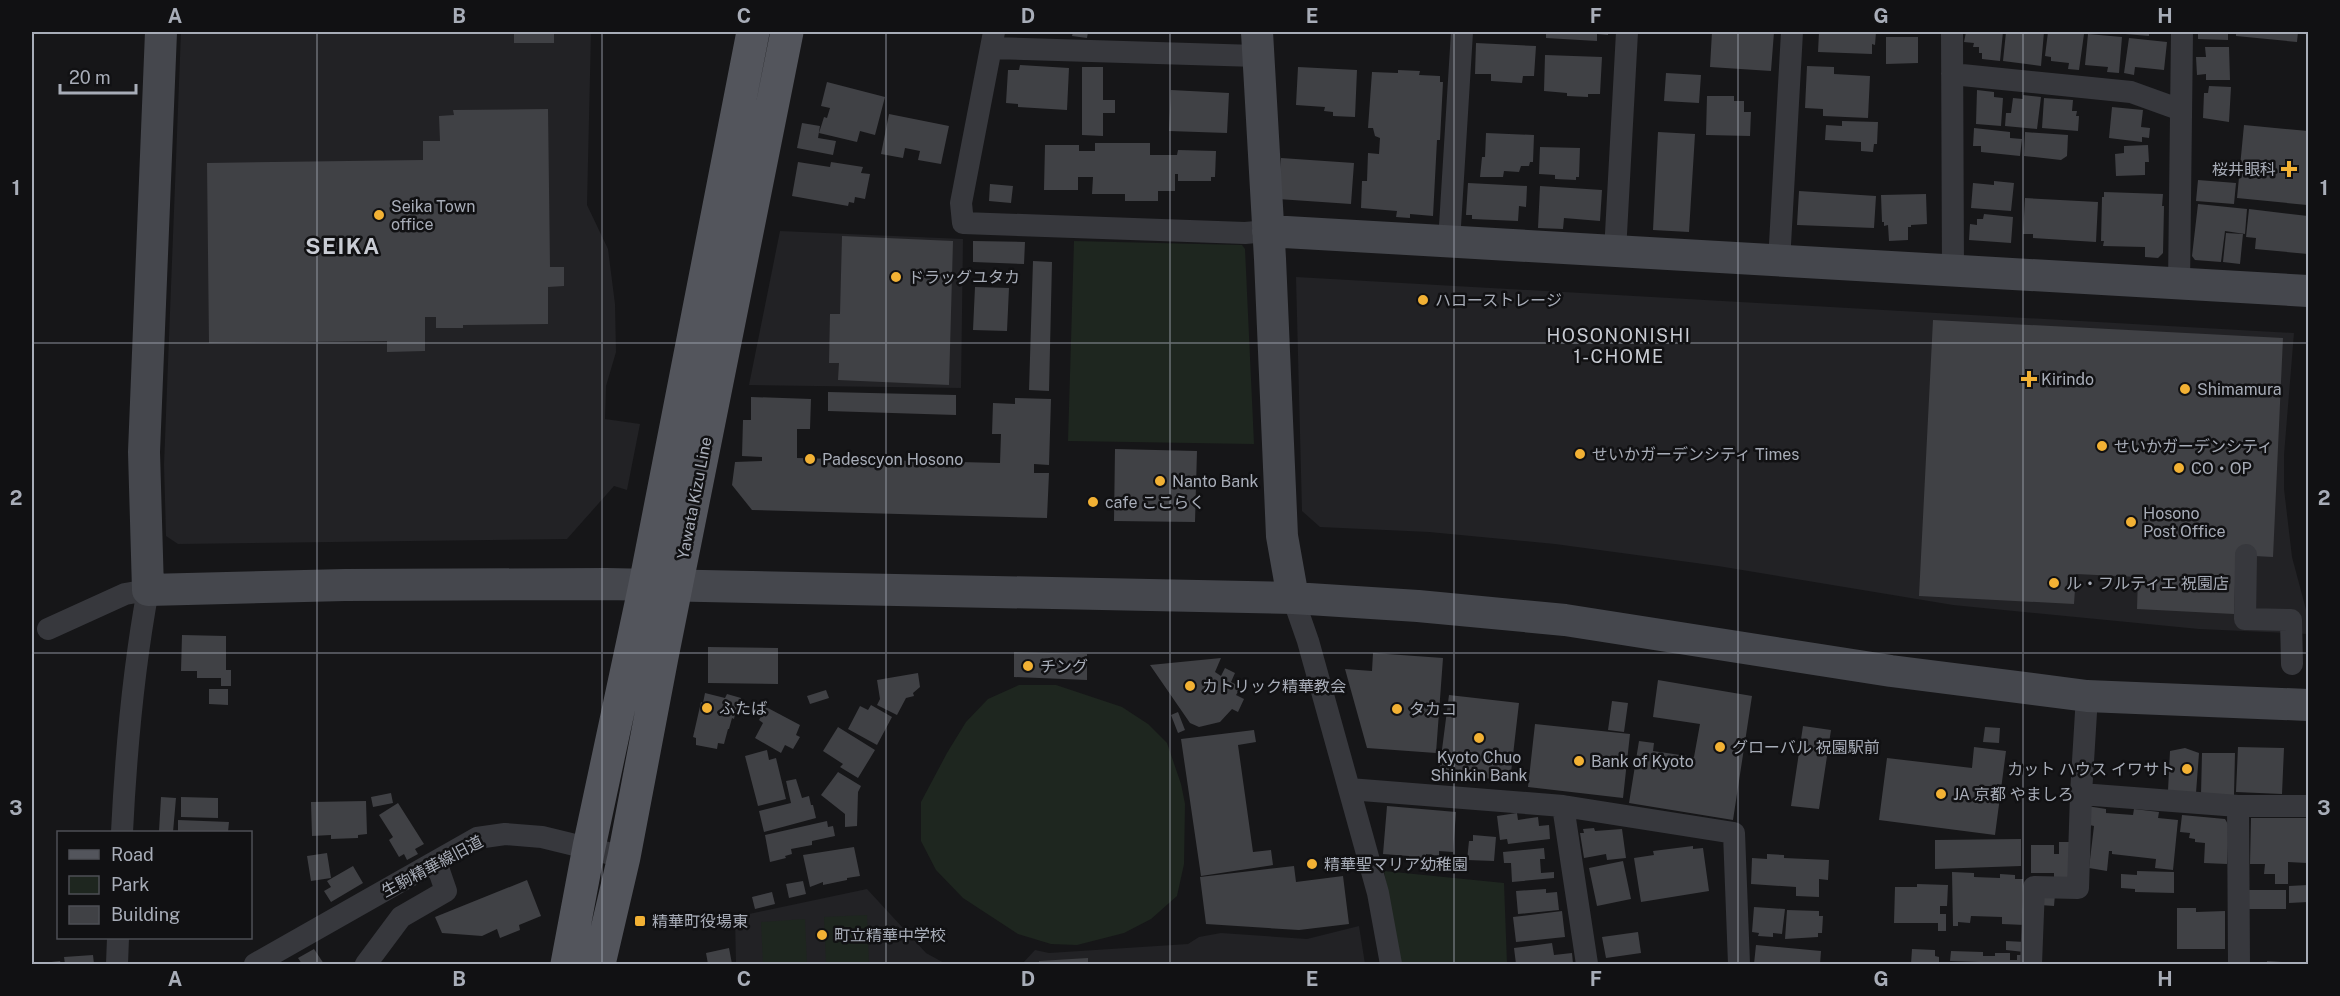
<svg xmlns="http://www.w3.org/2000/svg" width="2340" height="996" viewBox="0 0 2340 996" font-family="'Public Sans','Noto Sans JP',sans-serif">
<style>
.built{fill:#222225}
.green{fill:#1e261f}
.building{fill:#404145}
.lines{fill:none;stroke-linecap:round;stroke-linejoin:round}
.street{stroke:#37383d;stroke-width:22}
.secondary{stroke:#45474d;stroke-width:32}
.primary{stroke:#53555c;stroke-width:33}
.grid{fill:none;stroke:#a8adb8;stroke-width:1.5;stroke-opacity:0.55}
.poi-dot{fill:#f2b134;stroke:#111113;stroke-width:2}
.labels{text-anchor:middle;stroke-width:5;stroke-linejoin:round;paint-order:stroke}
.poi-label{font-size:16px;fill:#a8adb8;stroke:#111113;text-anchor:start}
.street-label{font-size:16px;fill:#a8adb8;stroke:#111113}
.neighbourhood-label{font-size:18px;letter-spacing:1.5px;fill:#c9ccd4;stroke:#111113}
.district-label{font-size:22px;font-weight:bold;letter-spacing:1.5px;fill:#c9ccd4;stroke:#111113}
.neatline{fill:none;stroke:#a8adb8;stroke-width:2}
.grid-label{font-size:20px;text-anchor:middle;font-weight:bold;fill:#a8adb8}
</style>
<rect width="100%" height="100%" fill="#161618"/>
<!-- built -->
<path class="built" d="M181,32H591L587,205L608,249L615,304L616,352L606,386L605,419L640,424L627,490L614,486L567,539L178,544L166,536L164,465Z
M780,231L963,239L961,388L749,385Z
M1296,277L2294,333L2284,455V489L2292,557L2308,617V634L2199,629L1953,605L1718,566L1555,544L1429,532L1320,527L1302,511Z
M867,889L926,953L946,964H736L735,917Z
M1359,926L1365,964H1022L1035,950L1049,953L1188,944L1199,937L1221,933L1307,939Z"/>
<!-- green -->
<path class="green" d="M1074,241L1242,245L1245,249L1254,444L1068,441Z
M1019,685H1056L1122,707L1148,724L1167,743L1181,784L1185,804L1184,864L1177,896L1151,919L1124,933L1077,945L1051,944L1018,934L963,898L936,870L921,841V802L947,753L966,722L988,699Z
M1384,871L1504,883L1507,964H1401Z
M867,915L869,964H826L824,917Z
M805,919L807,964H763L761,922Z"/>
<!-- building -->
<path class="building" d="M514,32H554V43H514Z
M1073,32H1088L1087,38L1072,36Z
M1546,32H1608V35L1597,34V41L1546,38Z
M1712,32H1774L1771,71L1710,67Z
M1819,32H1876L1875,45L1872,44V54L1818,52Z
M1966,32H2003L2000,61L1982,59V53H1979V47H1973L1974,43L1964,42Z
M2006,32H2044L2041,66L2003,61Z
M2048,32L2084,34L2079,70L2068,69L2069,63L2051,61V57L2045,56Z
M2125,32H2149V36L2125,34Z
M2198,32H2228V40L2198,39Z
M2236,32H2298L2297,42L2236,36Z
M2088,34L2122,37L2119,73L2107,72L2108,67L2085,65Z
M1886,37H1918V63L1886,64Z
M2129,38L2167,42L2164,70L2135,67L2134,75L2124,73Z
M1476,43L1536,46L1534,76H1523L1522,83L1491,81V74H1475Z
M2205,47H2229L2230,80H2206V74L2197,75L2196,57H2206Z
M1545,55L1602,57L1600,94H1588V97L1567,96V93L1544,91Z
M1020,65L1069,68L1067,110L1018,107V104L1006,103L1008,70H1019Z
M1807,66L1834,67V74L1870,76L1868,118L1823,116V109L1805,108Z
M1082,67H1103V100H1115V113H1103V136L1082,135Z
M1298,67L1357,70L1355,117L1333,116V112L1324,111L1325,107L1296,105Z
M1398,70L1420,71L1419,75L1440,76V82H1443L1440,140H1437L1433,216L1410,214V218L1396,217L1397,211L1361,208L1362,181H1367L1368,153L1379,154L1380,138L1375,136L1373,128H1368L1372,72L1398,73Z
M1666,73L1701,75L1699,103L1664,101Z
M827,82L885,97L875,135L860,131L857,142L819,133L824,117L827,118L830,108L821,106Z
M2209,86L2231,87L2229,122L2203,118L2204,93H2208Z
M1171,90L1229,93L1227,133L1169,131Z
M1977,90L1994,92V97L2003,98L2001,126L1976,124Z
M2023,95L2041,97L2037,129L2005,126L2006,113H2011L2013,98L2023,99Z
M1707,96H1734V101H1744V112H1751L1750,136L1706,135Z
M2044,98L2073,100L2072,111H2077L2076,116H2079L2078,131L2042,128Z
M2112,107L2143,110L2141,127L2150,128L2149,138L2142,137V142L2109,138Z
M548,109L550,267H564V286L548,287V324L463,325V328H436V317H425V351L387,352V341L209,343L207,163L423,160V141H440L439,116L454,115L453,110Z
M889,114L949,126L941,164L918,160L920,151L905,148L903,158L881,154Z
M1842,121L1878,122L1877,144H1874L1873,152L1861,151V142L1825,140L1826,125L1842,126Z
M802,123L820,126L818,138L836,141L833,155L797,148Z
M2244,125L2308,131L2307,205L2237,198Z
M1974,128L2010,132V138L2022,139L2020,156L1981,152V146H1973Z
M1658,132L1695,134L1689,232L1653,230Z
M2025,132L2068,135L2067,156L2061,160L2024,156Z
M1486,133L1534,135L1533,162H1530L1529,166H1521L1519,172L1504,171L1503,177H1480L1482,157H1485Z
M1095,143H1150V155H1177L1178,150L1216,151L1215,177H1211V181H1178V174H1175V191H1158V201H1125V194H1092L1093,177H1078V190H1044L1045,145H1079V151H1095Z
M2148,145L2149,162H2145V175L2116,176L2115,154L2124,153V146Z
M1540,147L1580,148L1579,177H1576V180L1555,179V175L1539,174Z
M1281,158L1354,163L1351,204L1278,199Z
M798,162L830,167L831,162L863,167L861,173L870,174L865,199L855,197L854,203L849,202L848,206L792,196Z
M2198,180L2236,183L2234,204L2196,201Z
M1994,181L2014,183L2011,211L1971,208L1973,183L1994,185Z
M1468,183L1527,186L1526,207L1519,206L1518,221L1472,219V215H1466Z
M990,184L1013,186L1011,203L989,201Z
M1540,186L1602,190L1600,221L1564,218L1563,229L1538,228Z
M1799,191L1876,196L1874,228L1797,225Z
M2104,192L2163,194L2162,206H2164L2163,253L2158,258L2145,257V247L2103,246L2104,241H2101L2102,197H2104Z
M1926,194L1927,224L1911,225V227H1908V240L1889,241L1888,225L1884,226V222H1882L1881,195Z
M2025,198L2098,202L2096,242L2033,238V234H2023Z
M2198,204L2247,209L2245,234L2225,231L2221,262L2195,260L2192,256Z
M2249,209L2308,216V254L2255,249L2256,238L2246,237Z
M1984,214L2013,217L2011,243L1969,240L1970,224L1977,225V219H1983Z
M2226,233L2243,234L2240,264L2223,262Z
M842,236L953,241L949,385L838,380L839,363H829L830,314H840Z
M973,241L1025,242L1024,264L973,262Z
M1033,261L1052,262L1049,391L1029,390Z
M975,287L1009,288L1007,331L973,330Z
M1933,320L2283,338L2273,557L2236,555L2234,614L2137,609L2138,577L2076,574L2074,604L1919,596Z
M828,392L956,395V415L828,411Z
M751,397L811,399L810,429H797V458L1000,463L1001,434H992L993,403L1015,404V398L1051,399L1049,465L1034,464V473H1049L1047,518L752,510L732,485L735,462L762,461V457L742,456L743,420H751Z
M1115,449L1197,451L1195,522L1114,521Z
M182,635L226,636V670H231V686H221V678H197V671H181Z
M708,647L778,648V684L708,683Z
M1014,652L1087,654V680L1014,677Z
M1373,653L1443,658L1436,753L1367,748L1345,669L1372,671Z
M1221,658L1215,672L1221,676L1225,668L1235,673L1231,682L1241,687L1236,695L1244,699L1238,712L1232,709L1220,722L1199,727L1190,723L1150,665Z
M918,673L920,687L913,693L914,696L906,698L897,715L877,705L880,699L877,680Z
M1658,680L1752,696L1733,820L1629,803L1639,741L1654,743L1653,751L1694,757L1700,724L1653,717Z
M209,689H228V705L209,704Z
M826,690L829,698L810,704L807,696Z
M705,693L725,698L727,694L741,698V702L738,701L734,719L732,718L729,729H728L724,744L718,743L717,749L696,745V738L693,737L701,702L703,703Z
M1449,695L1519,703L1510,781L1439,773Z
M1612,701L1628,703L1624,732L1608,730Z
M871,705L892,717L877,745L848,729L860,706L868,710Z
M766,707L800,725L796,735L800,737L793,749L785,745L781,753L755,738L763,723L759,720Z
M1178,712L1185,730L1178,733L1171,715Z
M1535,724L1630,734L1623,798L1528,787Z
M1803,726L1831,730L1819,809L1791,806Z
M838,727L875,750L858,778L840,767L843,764L823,751Z
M1985,727L2000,728L1999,743L1983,742Z
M1254,730L1256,742L1238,745L1253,852L1271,850L1273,865L1201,876L1181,739Z
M1974,747L2006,751L1995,835L1879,820L1887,758L1972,768Z
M2238,747L2284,748L2282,794L2236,792Z
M2185,748L2199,753L2196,793L2168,791L2170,751Z
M767,750L769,760L776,758L786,799L758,806L745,756Z
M2202,753H2235L2234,795H2201Z
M838,772L861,786L858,792L857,826L845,827V814L821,795Z
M796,779L802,798L809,796L811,805H813L816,818L764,832L759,811L791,803L786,781Z
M391,793L393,803L373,807L371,797Z
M161,797L176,798L173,832L159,831Z
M181,797L218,798V818L181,817Z
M366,801L367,834L358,835V838L331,839V835L312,836L311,802Z
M398,803L424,844L415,849L418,854L407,860L404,854L399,857L389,840L393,837L379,815Z
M1387,806L1456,812L1453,852L1439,851V856L1426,854V861L1409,860V856L1383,854Z
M2087,806L2106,809V813L2133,815L2134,809L2159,812L2158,818L2178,820L2173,870L2155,868L2156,859L2112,854V851H2109L2107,871L2089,868L2094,826L2085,824Z
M1517,813L1518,820L1538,817L1539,826L1549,825L1550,839L1508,844L1507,839L1500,840L1497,816Z
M2182,815L2225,819L2229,826L2227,864L2204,863L2205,843L2195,842V839L2189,838L2190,833L2180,832Z
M2251,818H2307V863L2288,862V884H2275V874H2264L2265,864H2250Z
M178,820L229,822L228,832H178Z
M827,821L828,827L833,826L835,836L812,841V845L791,849L792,854L785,856L786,858L770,862L765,835Z
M1594,828L1595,831L1622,829L1626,858L1607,860L1606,854L1584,858L1580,833H1584L1583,829Z
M1473,835L1496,837L1494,861L1467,860L1469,841H1473Z
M2021,839V866L1935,869V840Z
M2059,842H2069L2072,877H2054V873H2031V845H2054V854H2059Z
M1693,846V849L1703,848L1709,891L1641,902L1634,858L1654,855L1653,851Z
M854,847L860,876L847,878V880L823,885V882L810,887L803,855Z
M1544,848L1545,859H1540L1541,873L1554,872V878L1512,882L1511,863H1504L1503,852Z
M327,853L331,878L311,881L307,856Z
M1767,854L1784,855V858L1829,860L1828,880L1819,879V897L1796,896V887L1751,884L1752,858L1767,859Z
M1623,861L1631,899L1597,906L1589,868Z
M353,866L363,883L331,902L324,891L331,887L327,881Z
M1294,866L1296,882L1343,876L1349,924L1299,930L1206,924L1200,877Z
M2137,871L2174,872V893L2135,892V889L2121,888V874L2137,875Z
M1952,872L1974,873V877L2000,878V874L2015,875V879H2023L2022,907L2025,925L2002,924V917L1971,916L1970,923L1958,922V926H1953Z
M527,880L541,916L519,925L520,930L500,938L497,929L482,936L442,933L435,917Z
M803,881L806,894L789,898L786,884Z
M1917,884L1948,885L1947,906H1940V914H1946V931H1938V923H1894L1895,887H1917Z
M2308,885V902L2289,903V886Z
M1546,889V893L1557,892L1559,910L1518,914L1516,891Z
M2248,890H2286V909H2248Z
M772,892L775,904L755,909L752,897Z
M2041,893L2055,894L2054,906L2040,905Z
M1754,907L1785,909L1782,934L1773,933V937L1758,936L1759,933L1752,932Z
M2177,908H2196V912L2225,911V949H2177Z
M1787,910L1819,911V916H1823L1822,933H1818V937L1785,939Z
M1562,911L1565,937L1516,942L1513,917Z
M1638,932L1641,953L1606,958L1602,937Z
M2006,941L2025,942L2024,952L2006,950Z
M1552,943L1554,955L1572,953L1573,964H1516L1514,948Z
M1756,945L1821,951L1820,964H1754Z
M729,948L732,964H708L706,953Z
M314,949L324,964H302L298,958Z
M1912,949L1935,950V956L1939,957V964H1911Z
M1951,951L1983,952V956H1995V953H2010V960H2017V955H2026V964H1979V962L1950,961Z
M93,955L94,964H65L64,957Z
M1088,958V964H1039V961Z
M60,961L61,964H42V963Z
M2267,961L2282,962V964H2267Z"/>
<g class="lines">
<!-- street -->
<path class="street" d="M994,32L961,203L963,223L1245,233L1268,231
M1952,32L1953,271
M991,48L1257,56
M1952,74L2131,92L2181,110
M1449,242L1462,32
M1615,252L1627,32
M1779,262L1792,32
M2179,285L2182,32
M2246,555L2245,619L2291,620L2292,664
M1293,598L1308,641L1378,893L1391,964
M48,629L125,594L148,590C133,671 126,751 122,832
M1349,789L1563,806L1734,833L1739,964
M2081,794L2238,806H2308
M1563,806L1587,964
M2238,806L2239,964
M117,964L118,938
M255,964L477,838L505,834L542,837L624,857
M366,964L401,917L446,891L436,862
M2031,964L2034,887L2078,888L2081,794L2087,696"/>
<!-- secondary -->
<path class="secondary" d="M161,32L144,452L148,590L345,585L606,584L1293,598L1418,606L1565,620L1891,671L2087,696L2308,705
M1257,32L1270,259L1282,536L1293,598
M1268,231L2308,291"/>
<!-- primary -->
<path class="primary" d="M567,964L589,847L645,585L753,32
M599,964L624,857L662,657L787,32"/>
</g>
<!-- grid -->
<path class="grid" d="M317,32V964M602,32V964M886,32V964M1170,32V964M1454,32V964M1738,32V964M2023,32V964M32,343H2308M32,653H2308"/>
<!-- markers -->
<g class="poi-dot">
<path d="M2286 160h6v6h6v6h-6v6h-6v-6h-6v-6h6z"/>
<circle cx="379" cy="215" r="6"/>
<circle cx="896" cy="277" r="6"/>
<circle cx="1423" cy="300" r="6"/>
<path d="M2026 370h6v6h6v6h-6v6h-6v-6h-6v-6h6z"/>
<circle cx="2185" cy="389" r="6"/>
<circle cx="2102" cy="446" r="6"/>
<circle cx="1580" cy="454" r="6"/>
<circle cx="810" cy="459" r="6"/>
<circle cx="2179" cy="468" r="6"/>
<circle cx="1160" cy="481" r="6"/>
<circle cx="1093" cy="502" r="6"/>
<circle cx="2131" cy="522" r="6"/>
<circle cx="2054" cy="583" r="6"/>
<circle cx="1028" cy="666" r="6"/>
<circle cx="1190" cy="686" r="6"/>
<circle cx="707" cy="708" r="6"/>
<circle cx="1397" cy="709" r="6"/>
<circle cx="1479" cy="738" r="6"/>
<circle cx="1720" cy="747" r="6"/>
<circle cx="1579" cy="761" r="6"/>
<circle cx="2187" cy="769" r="6"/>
<circle cx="1941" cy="794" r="6"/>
<circle cx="1312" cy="864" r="6"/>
<rect x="634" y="915" width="12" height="12" rx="3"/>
<circle cx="822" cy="935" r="6"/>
</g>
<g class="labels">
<!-- poi labels -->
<g class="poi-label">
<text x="2276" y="175" text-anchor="end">桜井眼科</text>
<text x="391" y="212">Seika Town<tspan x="391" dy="18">office</tspan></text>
<text x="908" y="283">ドラッグユタカ</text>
<text x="1435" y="306">ハローストレージ</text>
<text x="2041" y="385">Kirindo</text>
<text x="2197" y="395">Shimamura</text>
<text x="2114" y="452">せいかガーデンシティ</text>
<text x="1592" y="460">せいかガーデンシティ Times</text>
<text x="822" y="465">Padescyon Hosono</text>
<text x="2191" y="474">CO・OP</text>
<text x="1172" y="487">Nanto Bank</text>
<text x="1105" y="508">cafe ここらく</text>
<text x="2143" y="519">Hosono<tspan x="2143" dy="18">Post Office</tspan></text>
<text x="2066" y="589">ル・フルティエ 祝園店</text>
<text x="1040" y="672">チング</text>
<text x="1202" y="692">カトリック精華教会</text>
<text x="719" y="714">ふたば</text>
<text x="1409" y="715">タカコ</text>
<text x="1732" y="753">グローバル 祝園駅前</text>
<text x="1479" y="763" text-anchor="middle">Kyoto Chuo<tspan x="1479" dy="18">Shinkin Bank</tspan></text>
<text x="1591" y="767">Bank of Kyoto</text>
<text x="2175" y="775" text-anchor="end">カット ハウス イワサト</text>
<text x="1953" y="800">JA 京都 やましろ</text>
<text x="1324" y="870">精華聖マリア幼稚園</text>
<text x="652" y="927">精華町役場東</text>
<text x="834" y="941">町立精華中学校</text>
</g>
<!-- street labels -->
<g class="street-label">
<text transform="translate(694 498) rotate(-79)" y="6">Yawata Kizu Line</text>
<text transform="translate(432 866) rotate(-28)" y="6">生駒精華線旧道</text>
</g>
<!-- neighbourhood labels -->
<g class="neighbourhood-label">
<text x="1619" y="342">HOSONONISHI<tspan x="1619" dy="21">1-CHOME</tspan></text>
</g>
<!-- district labels -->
<g class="district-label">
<text x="343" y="254">SEIKA</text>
</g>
</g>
<!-- border -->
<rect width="2340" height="996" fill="none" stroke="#111113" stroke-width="66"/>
<!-- legend -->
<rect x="57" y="831" width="195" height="108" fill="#111113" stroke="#4d4f55" stroke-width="1.5"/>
<rect x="69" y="850" width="30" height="9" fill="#53555c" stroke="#4d4f55" stroke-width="1.5"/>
<text x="111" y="861" font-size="18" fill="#a8adb8">Road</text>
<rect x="69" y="876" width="30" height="18" fill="#1e261f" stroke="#4d4f55" stroke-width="1.5"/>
<text x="111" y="891" font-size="18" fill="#a8adb8">Park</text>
<rect x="69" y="906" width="30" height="18" fill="#404145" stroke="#4d4f55" stroke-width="1.5"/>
<text x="111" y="921" font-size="18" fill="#a8adb8">Building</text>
<!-- scale -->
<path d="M60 84v9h76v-9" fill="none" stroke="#a8adb8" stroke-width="3"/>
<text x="69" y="84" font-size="18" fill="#a8adb8" stroke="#111113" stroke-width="4.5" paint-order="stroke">20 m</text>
<rect x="33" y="33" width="2274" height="930" class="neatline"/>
<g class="grid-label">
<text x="175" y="23">A</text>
<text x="459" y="23">B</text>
<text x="744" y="23">C</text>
<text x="1028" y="23">D</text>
<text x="1312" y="23">E</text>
<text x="1596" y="23">F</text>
<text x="1881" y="23">G</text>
<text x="2165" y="23">H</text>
<text x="16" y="195">1</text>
<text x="2324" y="195">1</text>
<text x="16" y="505">2</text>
<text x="2324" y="505">2</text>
<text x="16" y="815">3</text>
<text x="2324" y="815">3</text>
<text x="175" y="986">A</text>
<text x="459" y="986">B</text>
<text x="744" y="986">C</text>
<text x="1028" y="986">D</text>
<text x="1312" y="986">E</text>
<text x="1596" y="986">F</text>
<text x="1881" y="986">G</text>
<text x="2165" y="986">H</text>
</g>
</svg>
